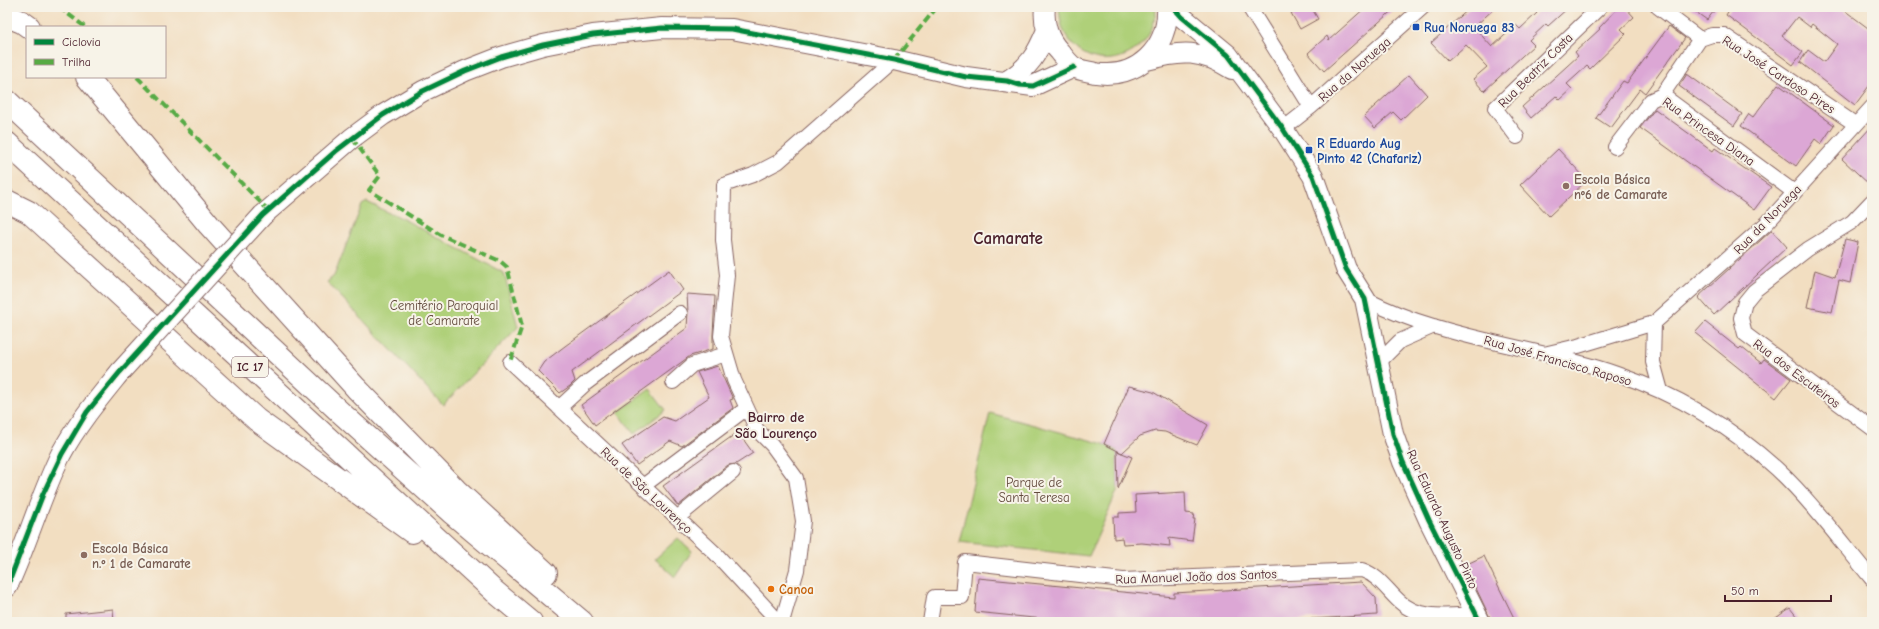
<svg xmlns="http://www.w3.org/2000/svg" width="1879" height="629" viewBox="0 0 1879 629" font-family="'Comic Neue',sans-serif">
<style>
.green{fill:#afd079;stroke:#7c7852}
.building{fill:#dca7d5}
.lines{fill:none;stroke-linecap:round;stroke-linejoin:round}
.street-casing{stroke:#856260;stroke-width:16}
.secondary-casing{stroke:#856260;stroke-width:22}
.highway-casing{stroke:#856260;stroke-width:24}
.street{stroke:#fff;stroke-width:14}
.secondary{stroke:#fff;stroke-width:20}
.highway{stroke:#fff;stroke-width:22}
.secondary-bridge-casing{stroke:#856260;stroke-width:22;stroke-linecap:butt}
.secondary-bridge{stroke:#fff;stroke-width:20}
.quiet{stroke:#57aa44;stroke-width:4;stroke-dasharray:8 4;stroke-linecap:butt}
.cycleway-casing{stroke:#f7f3e8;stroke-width:8}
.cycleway{stroke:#00873e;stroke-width:5}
.transit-dot{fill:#1a4fb4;stroke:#f7f3e8;stroke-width:1.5}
.education-dot{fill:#8d6e63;stroke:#f7f3e8;stroke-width:1.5}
.food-dot{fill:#e8710a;stroke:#f7f3e8;stroke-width:1.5}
.labels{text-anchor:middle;stroke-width:4;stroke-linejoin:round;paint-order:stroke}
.shield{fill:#f7f3e8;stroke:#7e5f64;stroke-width:1}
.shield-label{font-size:12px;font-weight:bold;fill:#4a1f2b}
.transit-label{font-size:13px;font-weight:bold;fill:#164399;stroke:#f7f3e8;text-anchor:start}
.street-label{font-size:13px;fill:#4a1f2b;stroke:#f7f3e8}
.education-label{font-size:13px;font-weight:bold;fill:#785e54;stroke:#f7f3e8;text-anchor:start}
.park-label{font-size:13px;fill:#634b3e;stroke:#f7f3e8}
.food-label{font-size:13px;font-weight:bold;fill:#c56008;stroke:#f7f3e8;text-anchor:start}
.neighbourhood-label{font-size:14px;font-weight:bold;fill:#4a1f2b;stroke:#f7f3e8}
.district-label{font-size:17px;font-weight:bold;fill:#4a1f2b;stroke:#f7f3e8}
</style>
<rect width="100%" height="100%" fill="#f7f3e8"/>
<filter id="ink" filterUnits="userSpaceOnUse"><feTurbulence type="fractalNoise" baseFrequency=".025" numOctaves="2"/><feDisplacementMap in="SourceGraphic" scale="8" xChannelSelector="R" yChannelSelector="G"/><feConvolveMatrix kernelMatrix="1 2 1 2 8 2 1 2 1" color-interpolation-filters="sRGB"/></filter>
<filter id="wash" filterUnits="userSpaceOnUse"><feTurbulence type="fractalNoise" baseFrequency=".012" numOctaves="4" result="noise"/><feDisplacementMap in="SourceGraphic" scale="16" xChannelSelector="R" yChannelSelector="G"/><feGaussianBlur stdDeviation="0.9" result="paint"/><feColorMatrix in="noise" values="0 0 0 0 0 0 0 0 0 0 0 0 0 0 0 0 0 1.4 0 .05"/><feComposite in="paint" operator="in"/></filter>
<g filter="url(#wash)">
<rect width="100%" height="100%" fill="#f2dec1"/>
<!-- green -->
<path class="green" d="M1156,7C1156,58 1093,79 1067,37C1061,28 1060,18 1059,8Z
M367,202L391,214L392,213L504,273L518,327L443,405L327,282L334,276L362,205Z
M650,389L666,410L634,434L618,412Z
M990,413L1104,444L1117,451L1118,489L1089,556L959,542Z
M678,538L692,551L675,577L655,559Z"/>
<g id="blocks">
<!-- building -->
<path class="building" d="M1301,7H1311L1318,19L1300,29L1291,13Z
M1366,7H1396L1324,71L1308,53L1327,36L1329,40Z
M1471,7H1496L1474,27L1492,47L1516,25L1520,29L1537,13L1531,7H1569L1548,26L1546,24L1529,40L1534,45L1484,91L1473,79L1487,67L1466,45L1448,61L1431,43Z
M1619,7H1625L1634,17L1621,29L1626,34L1590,69L1587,66L1567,84L1572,89L1560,100L1556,96L1531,118L1522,107L1578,56L1575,52L1600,29L1599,28Z
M1689,7H1717L1707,20Z
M1731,7H1840L1872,31V82L1855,105L1800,62L1808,50L1824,62L1837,44L1812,24L1810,27L1797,17L1782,36L1803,52L1793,65L1726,15Z
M1669,26L1685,38L1645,93L1640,89L1611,128L1596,118L1623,81L1627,83Z
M1687,74L1742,114L1734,126L1679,86Z
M1409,75L1427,95L1401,120L1393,112L1375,128L1364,116Z
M1778,84L1834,125L1821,144L1815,139L1796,166L1741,126L1749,114L1753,117Z
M1655,109L1713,151L1715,148L1771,187L1754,210L1640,128Z
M1872,126V187L1842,159Z
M1558,149L1587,180L1549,216L1520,185Z
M1772,230L1787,247L1714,315L1698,297Z
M1845,239L1858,242L1850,283L1839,280L1832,312L1807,307L1815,270L1835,277Z
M669,270L683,290L572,372L575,381L570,386L560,393L538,371L544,362L565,346Z
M687,294L715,296L713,335V349L690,356L595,425L581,405L687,328L688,312Z
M1705,322L1739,349L1741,347L1761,363L1764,359L1791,379L1776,398L1695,333Z
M718,366L733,399L730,400L733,408L682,446L670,441L637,465L622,445L663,417L675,421L709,397L697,372Z
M1129,386L1153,392L1208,425L1197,445L1165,432L1155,431L1140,436L1122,453L1104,444Z
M738,432L753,453L736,464L728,465L678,506L663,486Z
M1117,451L1132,457L1118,489Z
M1185,492L1186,513L1194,514L1193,519H1195L1192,541L1169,538L1170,546L1142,543L1123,544L1122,538L1114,539L1113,517H1119V513L1136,512L1135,495Z
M1484,556L1493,575L1516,622H1492L1465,565Z
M978,578L1174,597V593L1361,582L1376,598L1377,615L1264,622H1073L975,612Z
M1790,608L1801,622H1770Z
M113,609L114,622H66V614Z"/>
</g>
</g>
<g filter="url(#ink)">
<use href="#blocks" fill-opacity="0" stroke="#856260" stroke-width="1"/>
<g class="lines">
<!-- street casing -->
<g class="street-casing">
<path id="street" d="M1249,7L1311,107
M1658,7L1700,39
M1662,95L1700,39L1712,35H1724L1855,124
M1662,95L1794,192
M1283,129L1311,107L1423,7
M1517,137L1495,108L1600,7
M1615,147L1651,100L1662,95
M1872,201L1852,222L1808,249L1754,291L1745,302L1741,318L1745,334L1872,428
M1365,299C1387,310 1409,319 1433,326C1493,345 1557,353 1617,374C1676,394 1731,427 1777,469C1812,502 1841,542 1872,579
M1654,323L1653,362L1661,391
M1548,353L1578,346L1654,323L1766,224L1872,107
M510,362L716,554L779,622
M1379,362L1400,341L1434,326
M673,382L692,365L726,354
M559,408L585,384L680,313
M643,486L747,408
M677,518L733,472
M782,622L797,570L803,521L796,478L772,445L757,430L734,380L721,336L727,275L723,240L724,185L753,175L778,162L894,60
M930,622L934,597H962L965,562L1123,580L1362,570C1379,576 1386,589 1399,601C1419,621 1451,615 1476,614"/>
</g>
<!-- secondary casing -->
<g class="secondary-casing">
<path id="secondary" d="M1045,7C1043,23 1048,40 1060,52C1064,57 1069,64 1074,67C1080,71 1089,71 1095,73C1137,80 1169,48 1167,7
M1173,7L1182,17L1228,55L1283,129L1313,176L1346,269L1365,299L1393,434L1403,462L1429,520L1480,622
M1147,60C1182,50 1201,50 1232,69
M1007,81C1030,67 1037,54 1047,30
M263,215L352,138L383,115L423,91L465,71L501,57L543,45L593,35L662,28L732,29L894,60L966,77L1033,86L1074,67
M7,587C27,544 40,497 61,454C77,424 99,398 120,372"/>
</g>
<!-- highway casing -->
<g class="highway-casing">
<path id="highway" d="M7,16L22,22L29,27
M87,77L209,225L356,388L456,490L546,573
M7,101L340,412L452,513L582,622
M7,143L494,591L531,622
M7,201L29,212L257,420L412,532"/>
</g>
<!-- street -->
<use href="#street" class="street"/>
<!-- secondary -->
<use href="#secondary" class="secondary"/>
<!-- highway -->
<use href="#highway" class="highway"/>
<!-- secondary-bridge casing -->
<g class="secondary-bridge-casing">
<path id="secondary-bridge" d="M120,372L263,215"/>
</g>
<!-- secondary-bridge -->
<use href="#secondary-bridge" class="secondary-bridge"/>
<!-- quiet -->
<path class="quiet" d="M59,7L85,27
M894,60L937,7
M137,77L269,211
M352,138L380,176L369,190L441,235L500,261L507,267L522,326L510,362"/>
<!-- cycleway casing -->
<g class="cycleway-casing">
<path id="cycleway" d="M1173,7L1182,17L1228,55L1283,129L1313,176L1346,269L1365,299L1393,434L1403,462L1429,520L1480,622
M7,587L43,494L62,454L87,412L120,372L263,215L336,151L383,115L423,91L465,71L501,57L543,45L593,35L662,28L732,29L894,60L966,77L1007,81L1020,85L1033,86L1074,67"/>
</g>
<!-- cycleway -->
<use href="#cycleway" class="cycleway"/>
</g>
</g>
<!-- markers -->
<g class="transit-dot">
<rect x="1412" y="23" width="8" height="8" rx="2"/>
<rect x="1305" y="146" width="8" height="8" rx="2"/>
</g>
<g class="education-dot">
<circle cx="1566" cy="186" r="4"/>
<circle cx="84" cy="555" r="4"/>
</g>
<circle class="food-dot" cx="771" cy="589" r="4"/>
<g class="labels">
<!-- shield labels -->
<rect class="shield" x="232" y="357" width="36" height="20" rx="3"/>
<g class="shield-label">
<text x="250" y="371">IC 17</text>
</g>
<!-- transit labels -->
<g class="transit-label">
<text x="1424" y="32">Rua Noruega 83</text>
<text x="1317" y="148">R Eduardo Aug<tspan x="1317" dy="15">Pinto 42 (Chafariz)</tspan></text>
</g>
<!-- street labels -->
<g class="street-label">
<text transform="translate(1354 69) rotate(-41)" y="5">Rua da Noruega</text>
<text transform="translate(1535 70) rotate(-45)" y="5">Rua Beatriz Costa</text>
<text transform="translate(1779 74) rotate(33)" y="5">Rua José Cardoso Pires</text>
<text transform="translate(1709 131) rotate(35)" y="5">Rua Princesa Diana</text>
<text transform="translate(1767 219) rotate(-46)" y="5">Rua da Noruega</text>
<text transform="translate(1558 360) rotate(16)" y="5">Rua José Francisco Raposo</text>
<text transform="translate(1797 373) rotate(37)" y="5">Rua dos Escuteiros</text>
<text transform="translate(647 490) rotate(43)" y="5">Rua de São Lourenço</text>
<text transform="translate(1443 519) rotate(65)" y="5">Rua Eduardo Augusto Pinto</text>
<text transform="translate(1196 576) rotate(-2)" y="5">Rua Manuel João dos Santos</text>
</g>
<!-- education labels -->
<g class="education-label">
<text x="1574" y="184">Escola Básica<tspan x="1574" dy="15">nº6 de Camarate</tspan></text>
<text x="92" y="553">Escola Básica<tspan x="92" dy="15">n.º 1 de Camarate</tspan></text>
</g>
<!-- park labels -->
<g class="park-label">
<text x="444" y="310">Cemitério Paroquial<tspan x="444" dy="15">de Camarate</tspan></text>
<text x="1034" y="487">Parque de<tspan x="1034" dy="15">Santa Teresa</tspan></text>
</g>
<!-- food labels -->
<g class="food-label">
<text x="779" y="594">Canoa</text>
</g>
<!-- neighbourhood labels -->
<g class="neighbourhood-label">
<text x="776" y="422">Bairro de<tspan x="776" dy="16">São Lourenço</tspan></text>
</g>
<!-- district labels -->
<g class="district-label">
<text x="1008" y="244">Camarate</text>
</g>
</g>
<!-- margin -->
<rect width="1879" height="629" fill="none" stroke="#f7f3e8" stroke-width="24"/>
<!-- legend -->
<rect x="26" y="26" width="140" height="52" fill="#f7f3e8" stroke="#b29e9c"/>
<rect x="34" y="39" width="20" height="6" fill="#00873e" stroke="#b29e9c"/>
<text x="62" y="46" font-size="12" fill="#4a1f2b">Ciclovia</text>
<rect x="34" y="59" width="20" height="6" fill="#57aa44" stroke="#b29e9c"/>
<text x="62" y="66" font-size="12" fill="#4a1f2b">Trilha</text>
<!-- scale -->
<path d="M1725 595v6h106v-6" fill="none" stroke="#4a1f2b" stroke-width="2"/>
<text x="1731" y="595" font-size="12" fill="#4a1f2b" stroke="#f7f3e8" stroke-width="3" paint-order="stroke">50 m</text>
</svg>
